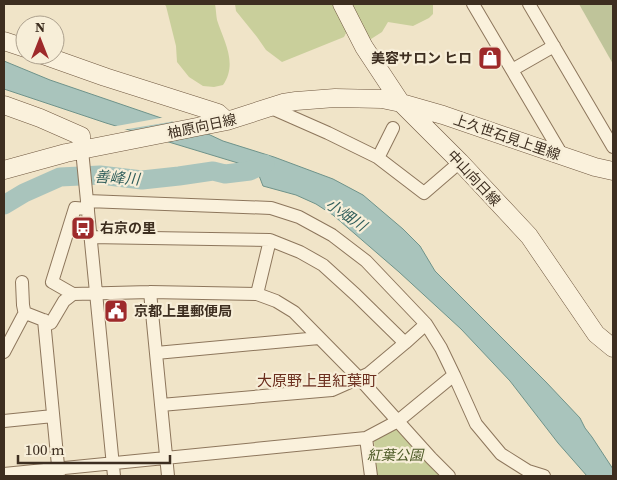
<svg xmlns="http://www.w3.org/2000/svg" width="617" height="480" viewBox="0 0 617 480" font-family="'Source Serif 4','Noto Sans JP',serif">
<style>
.green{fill:#c9cf9b}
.cemetery{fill:#bfc49a}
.water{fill:#a9c4bc;stroke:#6f938a}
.pier{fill:#f0e4c8}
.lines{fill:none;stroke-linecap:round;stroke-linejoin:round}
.river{stroke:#a9c4bc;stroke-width:19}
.street-casing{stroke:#8d765c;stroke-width:14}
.secondary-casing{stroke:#6f573f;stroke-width:19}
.street{stroke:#faf1dc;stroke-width:12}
.secondary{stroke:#faf1dc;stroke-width:18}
.labels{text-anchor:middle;stroke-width:4.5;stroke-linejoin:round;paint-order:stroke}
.poi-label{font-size:14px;font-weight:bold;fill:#3d2e20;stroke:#f7eed8;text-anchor:start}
.street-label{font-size:14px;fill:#3d2e20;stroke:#f7eed8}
.park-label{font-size:14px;font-style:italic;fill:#4d5a26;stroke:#f7eed8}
.water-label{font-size:15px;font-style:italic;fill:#2f5d5a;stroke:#f7eed8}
.neighbourhood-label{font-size:15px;fill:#6b2e1e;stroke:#f7eed8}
</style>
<rect width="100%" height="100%" fill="#f0e4c8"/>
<!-- green -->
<path class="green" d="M164,4H215C216,9 216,15 217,20C224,42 238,63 223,85L214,87L203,86L189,77L177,62L176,46L166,6Z
M235,4H336L347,31L344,37L282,62L266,50L257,37L236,11Z
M351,4H433V14L429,18L413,26L388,22L382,32L371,39L367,36Z
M396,429L443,476H376L374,439Z"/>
<!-- cemetery -->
<path class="cemetery" d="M579,4H613V64Z"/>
<!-- water -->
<path class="water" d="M4,61L50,80L208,134L223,141L274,157L333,179L363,195L403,229L420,246L435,271L546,382L580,418L585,428L592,437L613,469V476H587L558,443L510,381L461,329L399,272L333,215L316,204L296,195L263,186L258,173L238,163L106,123L4,89Z"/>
<!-- pier -->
<path class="pier" d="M166,117L176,121L122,130L111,127Z"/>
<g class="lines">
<!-- river -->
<path class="river" d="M4,205L24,193L60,177L100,175L142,180L179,176L213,171L225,174L250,171L265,164"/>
<!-- street casing -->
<g class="street-casing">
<path id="street" d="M473,4L562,155
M529,4L613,147
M512,70L554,46
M269,107L328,133L377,157L424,193L460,162
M82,150L114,476
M377,157L380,154L393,128
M87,201L271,208L299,217L332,235L366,261L426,324
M90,237L270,240L300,252L323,265L356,295L405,343
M22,282L23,305L25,315
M150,292L168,476
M73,294L52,282L75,208L88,209
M257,294L270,240
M44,320L59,476
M4,352L23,316L28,314L51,323L64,301L73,294L150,292L257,294L276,301L294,312L359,378L332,390L161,405
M156,353L319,338
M4,421L53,416
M366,438L371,476
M4,474L366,438L398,421L454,375
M449,476L431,458L359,378L368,374L405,343L426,324L441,348L454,375L476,424L501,454L528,471L544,476"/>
</g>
<!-- secondary casing -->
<g class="secondary-casing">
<path id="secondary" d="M342,4L364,47L401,103L460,162L529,236L596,334L613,348
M4,41L25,48
M43,55L105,77L212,111L218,113L227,121
M4,105L40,118L81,136L82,150
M4,170L66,153L227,121L283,103L296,101L335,98L382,99L401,103L443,115L595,167L613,171"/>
</g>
<!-- street -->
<use href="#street" class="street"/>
<!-- secondary -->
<use href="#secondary" class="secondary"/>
</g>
<!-- icons -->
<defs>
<g id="shop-square" transform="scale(1.25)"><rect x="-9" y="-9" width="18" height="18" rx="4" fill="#9e2a2b" stroke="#f7eed8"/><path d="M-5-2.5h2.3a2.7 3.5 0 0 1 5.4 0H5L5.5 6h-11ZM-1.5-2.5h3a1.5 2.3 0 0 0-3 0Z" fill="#fff"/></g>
<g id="bus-square" transform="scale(1.25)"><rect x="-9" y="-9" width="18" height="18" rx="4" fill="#9e2a2b" stroke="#f7eed8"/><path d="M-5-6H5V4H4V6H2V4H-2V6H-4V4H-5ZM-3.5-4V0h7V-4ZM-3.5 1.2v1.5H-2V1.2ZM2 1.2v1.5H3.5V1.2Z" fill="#fff"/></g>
<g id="civic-square" transform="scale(1.25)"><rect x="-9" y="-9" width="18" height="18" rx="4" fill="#9e2a2b" stroke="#f7eed8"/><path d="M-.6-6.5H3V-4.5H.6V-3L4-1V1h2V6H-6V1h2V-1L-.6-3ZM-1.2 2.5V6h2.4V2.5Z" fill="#fff"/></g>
</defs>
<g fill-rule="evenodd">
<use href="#shop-square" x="490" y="58"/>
<use href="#bus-square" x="83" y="228"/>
<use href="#civic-square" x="116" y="311"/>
</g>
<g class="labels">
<!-- poi labels -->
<g class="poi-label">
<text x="472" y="63" text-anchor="end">美容サロン ヒロ</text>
<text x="100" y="233">右京の里</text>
<text x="134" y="316">京都上里郵便局</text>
</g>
<!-- street labels -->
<g class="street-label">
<text transform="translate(202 126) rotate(-12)" y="5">柚原向日線</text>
<text transform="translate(507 137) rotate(19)" y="5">上久世石見上里線</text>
<text transform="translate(474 178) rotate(47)" y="5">中山向日線</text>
</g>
<!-- park labels -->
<g class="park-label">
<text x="395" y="460">紅葉公園</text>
</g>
<!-- water labels -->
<g class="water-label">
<text transform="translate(117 178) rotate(4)" y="5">善峰川</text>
<text transform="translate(346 215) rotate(34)" y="5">小畑川</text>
</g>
<!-- neighbourhood labels -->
<g class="neighbourhood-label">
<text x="317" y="386">大原野上里紅葉町</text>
</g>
</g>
<!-- border -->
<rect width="617" height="480" fill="none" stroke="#3d2e20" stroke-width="10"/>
<!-- north arrow -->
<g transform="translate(40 40)"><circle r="24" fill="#f7eed8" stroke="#ada18e"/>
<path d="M0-4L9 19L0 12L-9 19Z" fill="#9e2a2b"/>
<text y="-8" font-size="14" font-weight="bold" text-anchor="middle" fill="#3d2e20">N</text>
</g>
<!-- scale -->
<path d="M18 455v8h152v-8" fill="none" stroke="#3d2e20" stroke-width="2.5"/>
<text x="25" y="455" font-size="15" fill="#3d2e20" stroke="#f7eed8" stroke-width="4" paint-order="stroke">100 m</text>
</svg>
